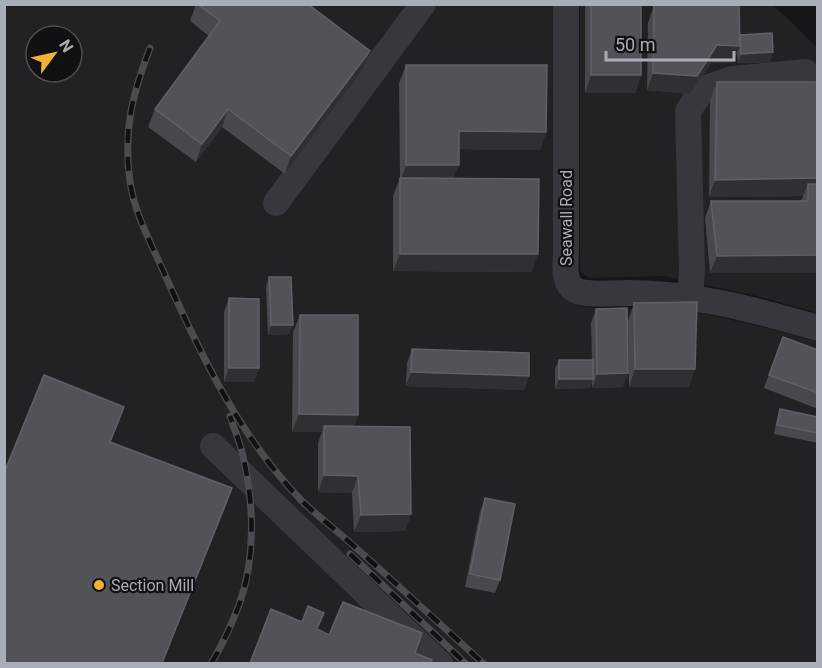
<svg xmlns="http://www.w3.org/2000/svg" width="822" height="668" viewBox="0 0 822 668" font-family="Roboto,sans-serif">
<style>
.built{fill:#222225;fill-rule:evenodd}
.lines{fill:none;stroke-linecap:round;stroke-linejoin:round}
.minor{stroke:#37383d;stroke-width:26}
.rail-casing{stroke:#4a4c52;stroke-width:7}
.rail{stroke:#111113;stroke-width:4.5;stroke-dasharray:14;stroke-linecap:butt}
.wall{fill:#47494d}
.shaded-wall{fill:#2f3033}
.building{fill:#525359;stroke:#5f6168;stroke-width:1.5}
.poi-dot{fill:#f2b134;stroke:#111113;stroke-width:2}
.labels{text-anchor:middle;stroke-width:4.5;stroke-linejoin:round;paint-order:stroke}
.street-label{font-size:16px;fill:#a8adb8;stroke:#111113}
.poi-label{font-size:16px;fill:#a8adb8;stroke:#111113;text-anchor:start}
</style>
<rect width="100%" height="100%" fill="#161618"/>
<!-- built -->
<path class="built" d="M4,5H556L560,292L568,301L578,306L598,308L692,311L780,331L817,342V663H5ZM36,36H72V72H36Z
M580,5H773L817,47V313L761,297L665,276L589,278L580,271Z"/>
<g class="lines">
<!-- minor -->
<path class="minor" d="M566,4V251C566,264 562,282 575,290C586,296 615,293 629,293C693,293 756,310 818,328
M276,203L423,4
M690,297L692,271L688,111L703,89L732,79L806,72
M213,446L440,664"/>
<!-- rail casing -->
<g class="rail-casing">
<path id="rail" d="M150,48C132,95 123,131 130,182C135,215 152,245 165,275C201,355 239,436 301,500C318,517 338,531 356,548C399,586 441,625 484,664
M350,554L466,664
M211,664C222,645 231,626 239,605C256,558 254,504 243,456C240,442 234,429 230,416"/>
</g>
<!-- rail -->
<use href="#rail" class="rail"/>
</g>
<!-- wall -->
<path class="wall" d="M196,4H316L313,8L363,69L285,174L222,127L196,162L148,127L155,109L209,36L190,21Z
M585,4H641V75L635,93H585Z
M703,4H739L740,37V35L770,62L738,63L737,52L733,63H711L690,94L647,90L648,23L654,5H703Z
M406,65L546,132L540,150L459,149L454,178L532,272L393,271V196L400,178L399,83Z
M717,82H818V273H710L705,218L711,201H801L803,196L709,197L710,100Z
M269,277L290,334L268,335L266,287Z
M229,298L259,368L254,382H224V312Z
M634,303L689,387H629L628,321Z
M596,309L623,387L592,388V382L590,388L555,389V369L559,360H592L591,323Z
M300,315L358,415L354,426L411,514L405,531L354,532L352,493L318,492V443L322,432H292L293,332Z
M783,337L818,350V409L764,388Z
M412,349L529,376L524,390L406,386L407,363Z
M780,409L818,417V443L774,434L777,419Z
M485,498L500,580L495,593L465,587L480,512Z"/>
<!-- shaded-wall -->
<path class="shaded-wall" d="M309,4H316L302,23Z
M717,45L740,46L733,63H711L690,94L647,90L653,73Z
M370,51L363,69L285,174L291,156Z
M773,52L770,62L738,63L741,54Z
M591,75H641L635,93H585Z
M228,109L222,127L196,162L202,144Z
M459,131L546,132L540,150L453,149Z
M406,165H459L452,182H400Z
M818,178V196L808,184L803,196L709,197L715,180Z
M400,254H538L532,272L393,271Z
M818,255V273H710L717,256Z
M271,325H293L290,334L268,335Z
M229,368H259L254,382H224Z
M635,369H695L689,387H629Z
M411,372L529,376L524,390L406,386Z
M628,373L623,387L592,388L597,374Z
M559,379H593L590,388L555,389Z
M299,414L358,415L352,433L324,426L322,432H292Z
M324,475L358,476L352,493L318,492Z
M232,488L226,506L162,663Z
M411,514L405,531L354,532L361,515Z"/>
<!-- building -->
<path class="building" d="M198,4H309V5L370,51L291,156L228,109L202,144L155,109L220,21Z
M591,4H641V75H591Z
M709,4H739L740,46L717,45L697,76L653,73L654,5H709Z
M772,33L773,52L741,54L740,35Z
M406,65H547L546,132L459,131V165H406Z
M717,82H818V178L715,180Z
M400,178L539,179L538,254H400Z
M808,184H818V255L717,256L711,201H808Z
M269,277H291L293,325H271Z
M229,298L259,299V368H229Z
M697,302L695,369H635L634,303Z
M627,308L628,373L597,374L596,309Z
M300,315H358V415L299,414Z
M783,337L818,350V393L769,375Z
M412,349L529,353V376L411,372Z
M559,360H593V379H559Z
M44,375L124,407L110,442L232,488L162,663H4V473Z
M780,409L818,417V433L777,425Z
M324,426L410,427L411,514L361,515L358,476L324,475Z
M485,498L515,504L500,580L470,574Z
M343,602L422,633L415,653L432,660L431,663H250L271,609L302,622L308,606L324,613L317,629L329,635Z"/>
<!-- markers -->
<circle class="poi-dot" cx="99" cy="585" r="6"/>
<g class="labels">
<!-- street labels -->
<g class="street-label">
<text transform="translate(566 218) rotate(-90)" y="6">Seawall Road</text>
</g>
<!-- poi labels -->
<g class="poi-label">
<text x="111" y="591">Section Mill</text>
</g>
</g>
<!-- border -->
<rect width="822" height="668" fill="none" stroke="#a8adb8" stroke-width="12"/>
<!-- north arrow -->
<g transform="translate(54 54) rotate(57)"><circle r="28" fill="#111113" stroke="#4d4f55" stroke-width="1.5"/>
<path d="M0-4.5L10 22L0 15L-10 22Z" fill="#f2b134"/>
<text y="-9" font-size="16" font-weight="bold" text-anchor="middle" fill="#a8adb8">N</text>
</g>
<!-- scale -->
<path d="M606 51v9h128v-9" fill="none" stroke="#a8adb8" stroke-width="3"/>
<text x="615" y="51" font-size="18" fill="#a8adb8" stroke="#111113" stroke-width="4.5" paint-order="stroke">50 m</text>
</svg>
